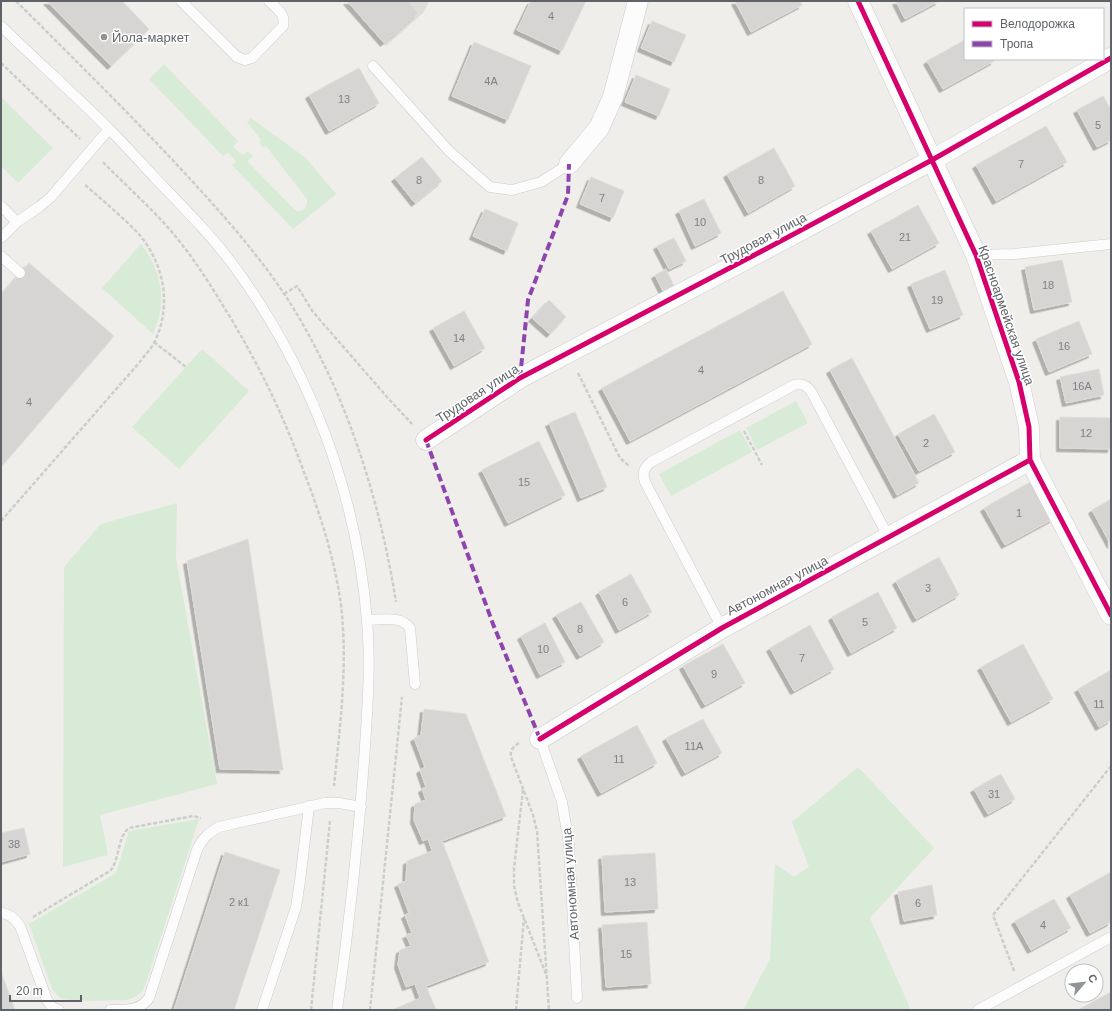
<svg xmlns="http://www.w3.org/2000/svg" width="1112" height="1011" viewBox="0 0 1112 1011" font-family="Arial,sans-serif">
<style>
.industrial{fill:#dfddda}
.green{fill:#d8ebd6}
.building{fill:#d6d5d3;stroke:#deddd9;filter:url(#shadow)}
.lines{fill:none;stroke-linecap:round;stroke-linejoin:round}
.lane-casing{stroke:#cbcccc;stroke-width:11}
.street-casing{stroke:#cbcccc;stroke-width:21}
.path{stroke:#cacfcc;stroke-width:2.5;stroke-dasharray:4 2;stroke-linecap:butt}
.lane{stroke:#fdfcfc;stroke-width:10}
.street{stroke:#fdfcfc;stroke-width:20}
.quiet{stroke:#8e44ad;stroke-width:4;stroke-dasharray:8 4;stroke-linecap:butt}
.cycleway-casing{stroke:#fff;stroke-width:8}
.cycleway{stroke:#d6006c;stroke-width:5}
.poi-dot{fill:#919496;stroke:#fff;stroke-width:1.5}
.labels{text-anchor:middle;stroke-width:3;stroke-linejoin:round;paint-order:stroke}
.number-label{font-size:11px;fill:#7e8184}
.poi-label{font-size:13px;fill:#5f6368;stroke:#fff;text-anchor:start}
.street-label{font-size:13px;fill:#5f6368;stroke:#fff}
</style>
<defs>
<filter id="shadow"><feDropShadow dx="-3.5" dy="3.5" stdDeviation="0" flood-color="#0004"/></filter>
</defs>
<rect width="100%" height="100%" fill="#efeeea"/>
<!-- industrial -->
<path class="industrial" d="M347,1H429L424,12L386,46Z"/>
<!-- green -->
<path class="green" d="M164,64L238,141L233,147L242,155L248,151L253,156L247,161L295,210C303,214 308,207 307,199L266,146L263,148L259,142L261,140L247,122L251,118L306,158L336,194L293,229L232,165L236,161L228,152L223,156L149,79Z
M1,97L53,148L18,183L1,166Z
M141,244C162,272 168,301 153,334L102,288Z
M202,349L249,391L179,469L132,427Z
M796,401L808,423L757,450L746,428Z
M740,430L752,452L671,496L659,474Z
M177,503L176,558L217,784L100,815L108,855L63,867L64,567L101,524Z
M858,767L934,848L870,918L911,1010H743L770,959L775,864L794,877L809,867L792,822Z
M199,819L145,986C141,994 136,997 128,1000C114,1000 71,1003 61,998C56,995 53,991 51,986L29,924L116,873L129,831Z"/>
<!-- building -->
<path class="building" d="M47,1H122L149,29L111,66Z
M347,1H408L418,13L384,43Z
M531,1H586L562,51L517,30Z
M735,1H800L802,5L751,32Z
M896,1H939L905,19Z
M652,21L686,35L674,62L641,48Z
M965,40V59H993L994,61L943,89L927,61Z
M474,42L531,66L508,120L452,96Z
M359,68L379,103L329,131L309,95Z
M636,75L670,89L659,116L625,102Z
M1103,96L1111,110V140L1097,147L1077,110Z
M1046,126L1067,162L996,201L976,165Z
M774,148L795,186L748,213L727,174Z
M422,157L442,181L415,203L395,178Z
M591,177L624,191L613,218L580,204Z
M704,199L721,233L695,246L679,211Z
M918,205L939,243L892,269L871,231Z
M485,209L518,223L507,251L473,236Z
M674,238L686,261L669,269L657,246Z
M1062,260L1072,302L1034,310L1025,267Z
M29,263L114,336L1,467V295Z
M666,269L674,286L663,291L655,275Z
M945,270L963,315L930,329L911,284Z
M783,291L812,344L630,441L602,388Z
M549,300L566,317L550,334L532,318Z
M464,311L485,348L454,366L433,328Z
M1079,321L1092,354L1049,372L1036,339Z
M852,358L919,483L897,495L830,370Z
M1099,369L1104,395L1066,403L1060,377Z
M575,412L607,487L581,498L549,423Z
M934,414L955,452L919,471L898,434Z
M1060,417L1111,418V449L1060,448Z
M539,441L565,495L508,523L482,470Z
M1032,481L1053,519L1005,545L984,508Z
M1111,499V545L1092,510Z
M248,539L283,770L220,769L187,561Z
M939,557L959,595L916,619L896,581Z
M631,574L652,612L619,630L599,592Z
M878,592L897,628L851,653L832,617Z
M581,602L604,642L580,656L556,615Z
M545,623L565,662L540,675L521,636Z
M810,625L834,669L794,691L770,648Z
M723,644L745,683L705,705L683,666Z
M1023,644L1053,699L1011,722L981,667Z
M1111,670V720L1099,727L1078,689Z
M424,709L466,714L506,816L442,841L489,962L426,986L436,1010H392L420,998L415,984L406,987L398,965L400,950L411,946L406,935L412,933L405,915L409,913L398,884L406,881L407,861L432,851L428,839L423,841L414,820L415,804L426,800L422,789L426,787L420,770L425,767L414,738L421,735Z
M703,719L722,753L685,773L666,738Z
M637,725L657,763L601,793L581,756Z
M1001,774L1015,799L988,814L974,789Z
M24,828L30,854L1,862V833Z
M225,852L280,870L234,1010H174Z
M655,853L658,909L605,912L602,856Z
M1111,872V922L1090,933L1070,895Z
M932,885L937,915L904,921L898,892Z
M1054,899L1071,928L1031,950L1015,921Z
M647,922L651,984L606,987L602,925Z
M1,972L7,988L15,1010H1Z
M1111,992V1010H1078Z"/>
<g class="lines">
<!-- lane casing -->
<g class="lane-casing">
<path id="lane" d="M181,1L237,57L245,60L252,58L283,26C286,14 277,9 269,1
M1,26C37,61 75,95 110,130C126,146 141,163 156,179C183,207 211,235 234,266C310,370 357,493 367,621C371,668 367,714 364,761C358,844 349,927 337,1010
M373,66L449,151L490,187L512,190L541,182L569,164
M1,206L17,222
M1,238L17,222L39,207L51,197L109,129
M976,255L1015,254L1111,244
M1,256L20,273
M367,620C381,620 401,615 410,628L415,684
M722,628L645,482C642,473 644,468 651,462L794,385C802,383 807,385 812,393L889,538
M540,739L562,802L569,844L577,998
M1,913C10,914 14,918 20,926L47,1000L52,1007L59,1010
M110,1010C125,1010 140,1011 149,998L197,850C202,839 208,833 219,827L325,803H339L361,807
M262,1010L296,907L300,881L309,806
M978,1010L1111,937"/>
</g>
<!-- street casing -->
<g class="street-casing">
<path id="street" d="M858,1L976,255L1019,382L1029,427L1030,460L1111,615
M569,164L599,128L613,97L638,1
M426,440L520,378L762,251L932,160L1111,58
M540,739L722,628L1030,460"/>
</g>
<!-- path -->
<path class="path" d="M16,1C71,56 127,111 180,168C217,208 254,249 285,295C344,386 379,495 396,602
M1,63L80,139
M103,162C127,187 154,210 176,237C195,260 211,286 227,312C259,365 284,416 305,475C321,516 335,561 341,605C348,666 340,726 334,786
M284,294L297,286L313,312L387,397L412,424
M154,342L186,367
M578,373L620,458L629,466
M744,431L762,465
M1,521L139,363C144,356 151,349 155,341C173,303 163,259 135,230C119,214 101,199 84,184
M519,743C513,747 510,750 511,757L533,815L537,831L549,1010
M523,790L514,868V886L518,903L546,974
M33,917L110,871C120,860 117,837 129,828L193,816L201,818
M1014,971L993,915L1111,766
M311,1010L330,821
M370,1010L402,697
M516,1010L524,918"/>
<!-- lane -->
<use href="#lane" class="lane"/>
<!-- street -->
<use href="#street" class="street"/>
<!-- quiet -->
<path class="quiet" d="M520,378L528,300L568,195L569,164
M426,440L493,624L540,739"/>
<!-- cycleway casing -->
<g class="cycleway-casing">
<path id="cycleway" d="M858,1L976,255L1019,382L1029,427L1030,460L1111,615
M426,440L520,378L762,251L932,160L1111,58
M540,739L722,628L1030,460"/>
</g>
<!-- cycleway -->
<use href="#cycleway" class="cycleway"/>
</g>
<!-- markers -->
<circle class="poi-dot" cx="104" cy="37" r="4"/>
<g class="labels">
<!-- number labels -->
<g class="number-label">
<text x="551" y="20">4</text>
<text x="491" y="85">4А</text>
<text x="344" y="103">13</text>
<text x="1098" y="129">5</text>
<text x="1021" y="168">7</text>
<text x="419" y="184">8</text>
<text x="761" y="184">8</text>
<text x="602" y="202">7</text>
<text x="700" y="226">10</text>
<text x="905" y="241">21</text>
<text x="1048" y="289">18</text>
<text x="937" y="304">19</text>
<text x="459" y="342">14</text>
<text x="1064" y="350">16</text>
<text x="701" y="374">4</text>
<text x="1082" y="390">16А</text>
<text x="29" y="406">4</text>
<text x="1086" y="437">12</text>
<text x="926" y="447">2</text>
<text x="524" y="486">15</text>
<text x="1019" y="517">1</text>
<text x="928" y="592">3</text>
<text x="625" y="606">6</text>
<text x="865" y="626">5</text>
<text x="580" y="633">8</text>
<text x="543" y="653">10</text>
<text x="802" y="662">7</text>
<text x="714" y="678">9</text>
<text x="1099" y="708">11</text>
<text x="694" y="750">11А</text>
<text x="619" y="763">11</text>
<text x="994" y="798">31</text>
<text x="14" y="848">38</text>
<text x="630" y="886">13</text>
<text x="239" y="906">2 к1</text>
<text x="918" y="907">6</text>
<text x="1043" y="929">4</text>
<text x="626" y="958">15</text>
</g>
<!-- poi labels -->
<g class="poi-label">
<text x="112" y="42">Йола-маркет</text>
</g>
<!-- street labels -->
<g class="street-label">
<text transform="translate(763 238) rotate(-28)" y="5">Трудовая улица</text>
<text transform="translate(1007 315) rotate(71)" y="5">Красноармейская улица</text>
<text transform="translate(477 393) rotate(-33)" y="5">Трудовая улица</text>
<text transform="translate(777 585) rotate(-28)" y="5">Автономная улица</text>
<text transform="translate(570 884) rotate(-94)" y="5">Автономная улица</text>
</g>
</g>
<!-- border -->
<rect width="1112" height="1011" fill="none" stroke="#5f6368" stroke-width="4"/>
<!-- legend -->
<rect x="964" y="8" width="140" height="52" fill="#ffffff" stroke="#bfc1c3"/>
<rect x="972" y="21" width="20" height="6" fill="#d6006c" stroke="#bfc1c3"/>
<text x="1000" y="28" font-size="12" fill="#5f6368">Велодорожка</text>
<rect x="972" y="41" width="20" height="6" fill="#8e44ad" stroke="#bfc1c3"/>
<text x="1000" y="48" font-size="12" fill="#5f6368">Тропа</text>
<!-- north arrow -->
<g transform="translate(1084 983) rotate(62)"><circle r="19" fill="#ffffff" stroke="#bfc1c3"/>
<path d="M0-3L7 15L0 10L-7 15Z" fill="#919496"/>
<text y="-6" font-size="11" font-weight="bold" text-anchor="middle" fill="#5f6368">С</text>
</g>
<!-- scale -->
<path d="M10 995v6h71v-6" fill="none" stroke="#5f6368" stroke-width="2"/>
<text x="16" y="995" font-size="12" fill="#5f6368" stroke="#ffffff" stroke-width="3" paint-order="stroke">20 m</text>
</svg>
